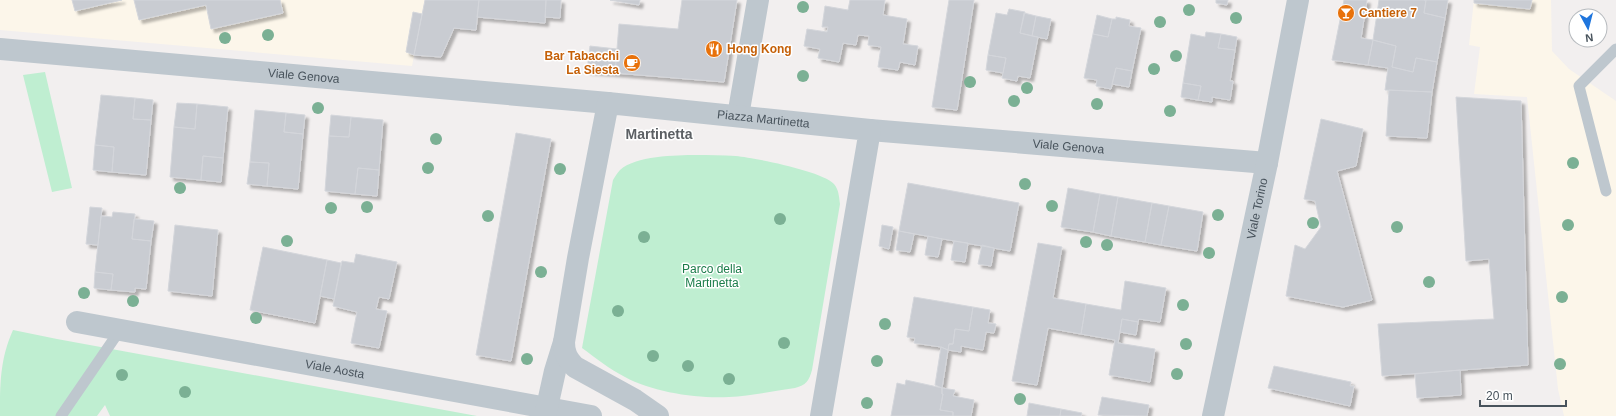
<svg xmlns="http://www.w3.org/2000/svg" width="1616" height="416" viewBox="0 0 1616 416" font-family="Helvetica,sans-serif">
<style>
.commercial{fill:#fcf6ea}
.green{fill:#bfeed1}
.building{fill:#c9ccd2;stroke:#d4d6db;filter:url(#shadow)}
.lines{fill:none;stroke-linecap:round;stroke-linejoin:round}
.service{stroke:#bec7ce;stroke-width:11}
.minor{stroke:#bec7ce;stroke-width:22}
.tree{fill:#7bb094}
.labels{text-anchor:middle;stroke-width:3;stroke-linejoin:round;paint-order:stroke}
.food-label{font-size:12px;font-weight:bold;fill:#c56008;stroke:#fff;text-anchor:start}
.street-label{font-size:12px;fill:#48535c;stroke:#fff}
.park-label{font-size:12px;fill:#1a7c49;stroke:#fff}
.quarter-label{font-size:14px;font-weight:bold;fill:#5c6064;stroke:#fff}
</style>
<defs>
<filter id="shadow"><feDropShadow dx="3.5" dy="3.5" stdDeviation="1" flood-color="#0004"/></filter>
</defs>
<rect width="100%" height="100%" fill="#f2efef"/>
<!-- commercial -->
<path class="commercial" d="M0,0H425L412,66L0,30Z
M1474,0H1551L1552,51L1569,69L1616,101V416H1564L1558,389L1527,97L1474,94L1480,47L1469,45Z"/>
<!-- green -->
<path class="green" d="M45,72L72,188L52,192L23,75Z
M696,155C709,155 723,155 736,156C755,158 822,171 834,184C839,190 839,197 840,204L812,370C809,381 806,385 795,388C773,391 751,396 729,397C698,399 652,392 625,377C609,369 596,358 582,348L613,180C615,177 617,173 620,170C635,156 676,155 696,155Z
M13,330L57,339L477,416H110L105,405L97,416H0C0,384 0,359 13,330Z"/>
<!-- building -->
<path class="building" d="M72,0H122L75,11Z
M134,0H280L283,13L211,29L206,5L139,20Z
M425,0H479L476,30L454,28L441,57L414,55Z
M479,0H546L545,23L477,17Z
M546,0H561L560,18L545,17Z
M610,0H640L639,5Z
M682,0H737L724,82L615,73L619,24L678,29Z
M850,0H885L883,15L907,19L903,44L918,46L915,65L900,62L898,70L878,67L881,47L868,45L869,36L858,35L856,45L843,43L839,62L818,58L820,49L804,46L807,29L827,32L828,27H822L825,6L848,10Z
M949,0H974L957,110L932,107Z
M1216,0H1228L1227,5L1216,3Z
M1344,0H1367L1361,38L1373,40L1368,65L1332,60Z
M1379,0H1426L1424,13L1445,18L1437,62L1416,58L1413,72L1392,67L1396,46L1373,40Z
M1424,0H1448L1445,18L1424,13L1426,0Z
M1474,0H1532L1530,9L1474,3Z
M1009,9L1025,12L1020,33L1038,37L1030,78L1018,76L1017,81L1002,78L1006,58L988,55L996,13L1007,15Z
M413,12L422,14L414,55L406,52Z
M1024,13L1036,16L1032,36L1020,33Z
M1097,15L1112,19L1108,37L1093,34Z
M1036,16L1051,19L1047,39L1032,36Z
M1116,17L1130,20L1129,26L1141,28L1132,71L1116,68L1111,89L1096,86L1097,80L1084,78L1093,34L1108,37L1112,19H1116Z
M1206,32L1221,34L1218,48L1235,50L1230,81H1233L1230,100L1212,97V102L1198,100L1201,86L1183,83L1191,34L1205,37Z
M1221,34L1237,37L1235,50L1218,48Z
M1373,40L1396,46L1392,67L1413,72L1416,58L1437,62L1432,92L1385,90L1388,68L1368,65Z
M590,46L617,49L615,73L587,71Z
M988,55L1006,58L1003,73L986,70Z
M1116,68L1132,71L1129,87L1112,84Z
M1183,83L1201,86L1198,100L1181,97Z
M1389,90L1432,92L1427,138L1386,136Z
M101,95L135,98L133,119L151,120L146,175L112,172L114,147L95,145Z
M1456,97L1521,101L1528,365L1382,376L1378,324L1494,319L1489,259L1466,261Z
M135,98L153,100L151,120L133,119Z
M177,103L197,104L195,129L174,127Z
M197,104L228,107L223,158L203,156L201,180L170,177L174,127L195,129Z
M255,110L286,113L284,132L303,134L298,189L267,186L269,163L250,162Z
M286,113L305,115L303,134L284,132Z
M331,115L351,117L349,137L329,136Z
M351,117L383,120L379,170L358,168L355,194L325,191L329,136L349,137Z
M1321,119L1363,129L1356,166L1337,171L1372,300L1343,307L1286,296L1295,245L1305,249L1321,227L1315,201L1304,199Z
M516,133L551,139L511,361L476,355Z
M95,145L114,147L112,172L93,170Z
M203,156L223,158L221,182L201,180Z
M250,162L269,163L267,186L247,184Z
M358,168L379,170L377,196L355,194Z
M908,183L1019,203L1010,251L899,231Z
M1068,188L1100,194L1093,232L1061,227Z
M1100,194L1118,197L1111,236L1093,232Z
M1118,197L1152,203L1145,242L1111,236Z
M1152,203L1169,206L1161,245L1145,242Z
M1169,206L1203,212L1197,251L1161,245Z
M90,207L102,208L98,245L86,244Z
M113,212L135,214L132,239L151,241L146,289L135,288V292L111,290L113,274L95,272L101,216L112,217Z
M134,219L154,221L151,241L132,239Z
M175,225L218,230L212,296L168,291Z
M882,225L893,227L889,249L879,246Z
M899,231L914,234L910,252L896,250Z
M928,236L942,239L938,257L925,255Z
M954,241L968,243L965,262L951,260Z
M1038,243L1062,247L1053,298L1086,304L1081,334L1048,328L1037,385L1012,381Z
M982,245L994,248L991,266L978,264Z
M263,247L327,260L315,323L250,310Z
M356,254L397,262L389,299L379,297L376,309L387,311L379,348L351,343L357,312L333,306L342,261L354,263Z
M327,260L341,263L334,299L320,296Z
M95,272L113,274L111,290L94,288Z
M1125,281L1166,288L1160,322L1139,319L1138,322L1122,319L1118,343L1155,349L1150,382L1109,375L1115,340L1081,334L1086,304L1121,310Z
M914,297L973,307L969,331L955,329L953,344H949L948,350L941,347L914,343L915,338L907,337Z
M973,307L990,310L988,323L996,324L994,333L986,332L983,350L961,346V352L948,350L949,344H953L955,329L969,331Z
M1122,319L1138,322L1136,335L1120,332Z
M941,347L948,350L942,388L935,385Z
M1274,366L1351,382L1350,386H1354L1350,406L1268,388Z
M1460,370L1461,395L1417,398L1415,374Z
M906,380L942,388V394H943L940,410L953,412V416H891L897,383L905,385Z
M942,388L955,390L953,396L974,400L971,416H953V412L940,410L943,394H942Z
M1102,397L1149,405L1147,416L1098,415Z
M1029,403L1061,409L1060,416H1027Z
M1061,409L1082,413L1081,416H1060Z"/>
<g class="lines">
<!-- service -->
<path class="service" d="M1606,191L1579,86L1616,49
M61,416L120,330"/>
<!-- minor -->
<g class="minor">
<path id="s1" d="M0,49L608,103"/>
<path d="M738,116L758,0"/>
<path id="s2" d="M870,130L1267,163"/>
<path id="s3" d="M77,322L591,416"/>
<path d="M545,416L555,371L564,342"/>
<path id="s4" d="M658,416L635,400L575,367C567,359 564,353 564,342L578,258L608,103L870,130L821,416"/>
<path id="s5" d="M1213,416L1267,163L1298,0"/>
</g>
</g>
<!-- trees -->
<g class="tree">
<circle cx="803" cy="7" r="6"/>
<circle cx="1189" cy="10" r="6"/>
<circle cx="1236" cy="18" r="6"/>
<circle cx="1160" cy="22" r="6"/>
<circle cx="268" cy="35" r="6"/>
<circle cx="225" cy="38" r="6"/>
<circle cx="1176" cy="56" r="6"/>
<circle cx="1154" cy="69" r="6"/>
<circle cx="803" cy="76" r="6"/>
<circle cx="970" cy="82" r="6"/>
<circle cx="1027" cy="88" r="6"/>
<circle cx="1014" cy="101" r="6"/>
<circle cx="1097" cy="104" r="6"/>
<circle cx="318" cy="108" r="6"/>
<circle cx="1170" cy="111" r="6"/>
<circle cx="436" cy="139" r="6"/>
<circle cx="1573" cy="163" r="6"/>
<circle cx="428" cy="168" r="6"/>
<circle cx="560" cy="169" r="6"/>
<circle cx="1025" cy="184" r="6"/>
<circle cx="180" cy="188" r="6"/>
<circle cx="1052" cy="206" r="6"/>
<circle cx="367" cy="207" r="6"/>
<circle cx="331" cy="208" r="6"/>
<circle cx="1218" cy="215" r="6"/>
<circle cx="488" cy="216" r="6"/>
<circle cx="780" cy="219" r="6"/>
<circle cx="1313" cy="223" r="6"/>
<circle cx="1568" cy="225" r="6"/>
<circle cx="1397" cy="227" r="6"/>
<circle cx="644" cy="237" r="6"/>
<circle cx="287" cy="241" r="6"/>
<circle cx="1086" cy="242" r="6"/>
<circle cx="1107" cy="245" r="6"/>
<circle cx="1209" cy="253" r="6"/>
<circle cx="541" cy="272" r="6"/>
<circle cx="1429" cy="282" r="6"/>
<circle cx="84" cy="293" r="6"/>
<circle cx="1562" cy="297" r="6"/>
<circle cx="133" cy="301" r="6"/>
<circle cx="1183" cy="305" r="6"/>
<circle cx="618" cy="311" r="6"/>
<circle cx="256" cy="318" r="6"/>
<circle cx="885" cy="324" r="6"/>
<circle cx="784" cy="343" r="6"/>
<circle cx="1186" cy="344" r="6"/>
<circle cx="653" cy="356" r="6"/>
<circle cx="527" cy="359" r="6"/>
<circle cx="877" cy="361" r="6"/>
<circle cx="1560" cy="364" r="6"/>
<circle cx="688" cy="366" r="6"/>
<circle cx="1177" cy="374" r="6"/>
<circle cx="122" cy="375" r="6"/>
<circle cx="729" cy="379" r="6"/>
<circle cx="185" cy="392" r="6"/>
<circle cx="1020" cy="399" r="6"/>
<circle cx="867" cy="403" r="6"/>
</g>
<!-- icons -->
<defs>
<g id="bar-disc" transform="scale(0.9)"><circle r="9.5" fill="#e8710a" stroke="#fff"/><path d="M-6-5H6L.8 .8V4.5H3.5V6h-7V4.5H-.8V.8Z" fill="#fff"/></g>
<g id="restaurant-disc" transform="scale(0.9)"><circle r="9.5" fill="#e8710a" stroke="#fff"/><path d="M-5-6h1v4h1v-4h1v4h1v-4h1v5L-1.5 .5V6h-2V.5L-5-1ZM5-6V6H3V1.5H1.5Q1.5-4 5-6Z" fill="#fff"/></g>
<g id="cafe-disc" transform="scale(0.9)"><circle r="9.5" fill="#e8710a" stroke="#fff"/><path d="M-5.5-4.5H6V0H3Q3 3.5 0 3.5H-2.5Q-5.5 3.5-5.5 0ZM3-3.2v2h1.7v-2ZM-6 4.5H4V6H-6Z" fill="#fff"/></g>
</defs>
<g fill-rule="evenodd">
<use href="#bar-disc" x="1346" y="13"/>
<use href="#restaurant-disc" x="714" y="49"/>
<use href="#cafe-disc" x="632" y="63"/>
</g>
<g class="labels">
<!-- food labels -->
<g class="food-label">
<text x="1359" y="17">Cantiere 7</text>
<text x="727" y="53">Hong Kong</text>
<text x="619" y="60" text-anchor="end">Bar Tabacchi<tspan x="619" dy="14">La Siesta</tspan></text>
</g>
<!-- street labels -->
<g class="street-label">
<text dy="4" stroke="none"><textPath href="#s1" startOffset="305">Viale Genova</textPath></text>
<text dy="4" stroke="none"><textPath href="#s4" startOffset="524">Piazza Martinetta</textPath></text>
<text dy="4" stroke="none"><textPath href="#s2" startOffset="199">Viale Genova</textPath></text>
<text dy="4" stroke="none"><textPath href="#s5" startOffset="212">Viale Torino</textPath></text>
<text dy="4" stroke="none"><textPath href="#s3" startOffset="262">Viale Aosta</textPath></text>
</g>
<!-- park labels -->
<g class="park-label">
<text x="712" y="273">Parco della<tspan x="712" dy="14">Martinetta</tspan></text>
</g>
<!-- quarter labels -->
<g class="quarter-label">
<text x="659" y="139">Martinetta</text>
</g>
</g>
<!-- north arrow -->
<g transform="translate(1588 28) rotate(173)"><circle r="19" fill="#ffffff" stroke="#b6babe"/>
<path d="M0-3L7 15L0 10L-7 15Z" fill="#1e75dd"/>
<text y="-6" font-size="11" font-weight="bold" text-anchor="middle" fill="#48535c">N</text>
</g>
<!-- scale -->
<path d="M1480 400v6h86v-6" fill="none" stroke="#48535c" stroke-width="2"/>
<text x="1486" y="400" font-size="12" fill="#48535c" stroke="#ffffff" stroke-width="3" paint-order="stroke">20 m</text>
</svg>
